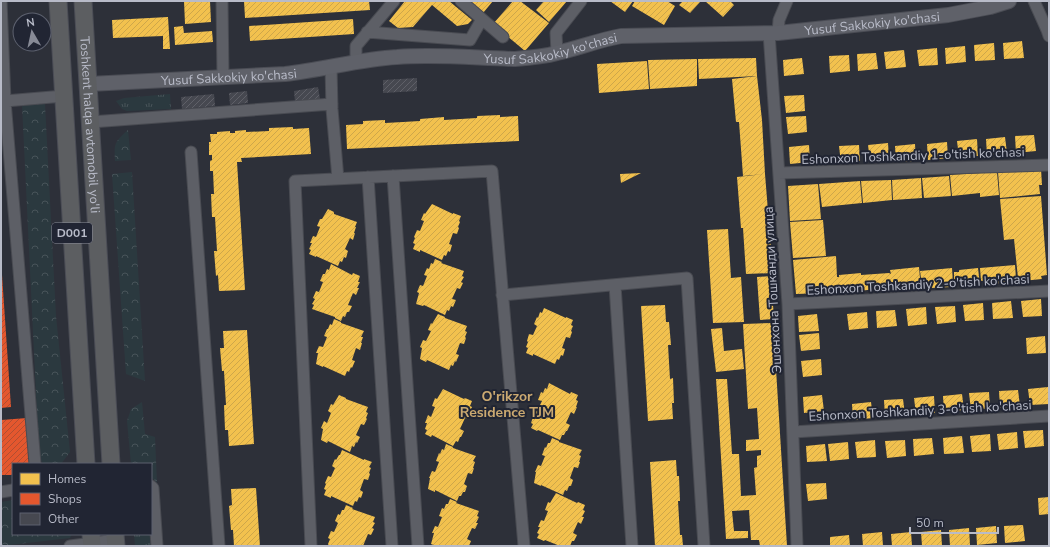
<svg xmlns="http://www.w3.org/2000/svg" width="1050" height="547" viewBox="0 0 1050 547" font-family="'Nunito Sans',sans-serif">
<style>
.grass{fill:url(#grass-tufts)}
.forest{fill:url(#forest-crowns)}
.homes{fill:url(#homes-hatch)}
.shops{fill:url(#shops-hatch)}
.building{fill:url(#building-hatch)}
.lines{fill:none;stroke-linecap:round;stroke-linejoin:round}
.minor-casing{stroke:#494b52;stroke-width:13}
.major-casing{stroke:#4b4d55;stroke-width:16}
.highway-casing{stroke:#4a4c55;stroke-width:19}
.minor{stroke:#5d5f66;stroke-width:11}
.major{stroke:#5f6169;stroke-width:14}
.highway{stroke:#5c5e61;stroke-width:17}
.labels{text-anchor:middle;stroke-width:4;stroke-linejoin:round;paint-order:stroke}
.shield{fill:#212533;stroke:#8b8e9b;stroke-width:1}
.shield-label{font-size:12px;font-weight:bold;fill:#b8bbc8}
.street-label{font-size:13px;fill:#b8bbc8;stroke:#212533}
.neighbourhood-label{font-size:14px;font-weight:bold;fill:#cba971;stroke:#212533}
</style>
<defs>
<pattern id="grass-tufts" width="24" height="20" patternUnits="userSpaceOnUse"><rect width="24" height="20" fill="#2b393f"/><path d="M3 7l-1-3M5 7V3M7 7l1-3M15 17l-1-3M17 17v-4M19 17l1-3" fill="none" stroke="#485459"/></pattern>
<pattern id="forest-crowns" width="20" height="18" patternUnits="userSpaceOnUse"><rect width="20" height="18" fill="#2b393f"/><path d="M2 6a3 3 0 1 1 6 0M12 15a3 3 0 1 1 6 0" fill="none" stroke="#485459"/></pattern>
<pattern id="homes-hatch" width="6" height="6" patternUnits="userSpaceOnUse"><rect width="6" height="6" fill="#f2c14e"/><path d="M-1 1l2-2M0 6l6-6M5 7l2-2" fill="none" stroke="#cda64a"/></pattern>
<pattern id="shops-hatch" width="6" height="6" patternUnits="userSpaceOnUse"><rect width="6" height="6" fill="#e4572e"/><path d="M-1 1l2-2M0 6l6-6M5 7l2-2" fill="none" stroke="#b04e32"/></pattern>
<pattern id="building-hatch" width="6" height="6" patternUnits="userSpaceOnUse"><rect width="6" height="6" fill="#464850"/><path d="M-1 1l2-2M0 6l6-6M5 7l2-2" fill="none" stroke="#5f6068"/></pattern>
</defs>
<rect width="100%" height="100%" fill="#2d3039"/>
<!-- grass -->
<path class="grass" d="M170,94L171,109L127,111L122,109L116,101L124,98Z
M134,534H150L151,546H135Z"/>
<!-- forest -->
<path class="forest" d="M45,104L56,316L70,452L61,464H43L39,456L22,105Z
M128,130L131,160L115,161C114,144 114,142 128,130Z
M132,172L145,381L126,374L112,174Z
M142,402L145,434L155,437L157,483L151,477V464H131L127,421L131,409Z
M13,500V534H72L70,538L1,546V502Z"/>
<!-- homes -->
<path class="homes" d="M184,1H210L211,22L185,24Z
M244,1H369L370,10L245,18Z
M405,1H449L472,20L468,24L457,26L432,5L413,27L398,28L389,21Z
M470,1H493L483,13Z
M513,1H520L549,23L525,51L493,24Z
M544,1H567L549,22L536,10Z
M610,1H633L625,12Z
M635,1H667L675,6L664,25L632,6Z
M683,1H701L690,13L679,5Z
M705,1H730L734,5L723,17Z
M168,17L170,49H163V36L113,38L112,20Z
M353,19L354,34L250,41L249,26Z
M183,26L184,33L212,31L213,42L175,45L174,27Z
M1022,41L1024,58L1004,59L1003,43Z
M994,43L995,60L975,61L974,45Z
M965,46L966,62L946,64L945,48Z
M937,48L938,65L919,66L917,50Z
M904,50L906,67L886,69L884,52Z
M876,53L878,69L858,71L857,54Z
M849,55L850,71L830,73L829,56Z
M756,58L757,76L699,79L698,59Z
M802,58L804,74L784,76L783,60Z
M697,59V86L650,89L648,60Z
M647,61L649,89L599,93L597,64Z
M757,76L762,120L765,174L743,176L739,122H736L732,79Z
M804,95L805,111L786,113L784,96Z
M500,115V117L518,116L519,141L347,149L346,125L363,124V121L385,120V123L403,122L420,121V119L444,117V120L477,118V116Z
M806,116L807,132L788,134L786,117Z
M293,127V129L309,128L311,154L241,158L242,162H237L245,290L219,291L218,275L216,276L214,251H217L215,217H212L211,194H214L213,171H210V161L212,160V155H209V142H211L210,134H217V132L230,131V133H235V131L246,130V132L269,131V128Z
M1034,135L1036,151L1016,153L1015,136Z
M1005,137L1007,153L987,155L986,139Z
M977,139L978,156L959,157L957,141Z
M947,142L948,158L928,160L927,144Z
M888,143L889,159L870,161L868,145Z
M915,144L916,161L896,162L895,146Z
M809,145L810,162L790,164L789,147Z
M859,145L860,161L841,163L839,146Z
M1041,169L1042,185H1039L1040,194L1000,198L998,172Z
M997,172L999,195L980,197V193L952,196L950,175Z
M641,173L621,183L620,174Z
M765,174L773,273L746,274L743,228H741L737,177Z
M949,176L951,196L924,198L922,178Z
M921,178L922,198L893,200L892,180Z
M891,180L892,200L863,203L861,181Z
M860,181L862,203L822,207L819,184Z
M818,184L821,219L790,221L788,186Z
M1041,196L1047,275L1041,276L1042,279L1022,281V277L1018,278L1014,239L1004,240L1000,199Z
M432,204L453,214V213L461,216L459,221L460,222L458,227L459,228L457,234L453,233L449,244L452,245L450,252L448,251L446,256L444,255L442,260L420,250V252L413,249L415,244L413,243L415,238L414,237L417,230L420,231L424,221L421,220L424,213L425,214Z
M328,209L334,212V214L357,222L355,227H356L354,233H355L353,240L350,238L345,249L348,251L346,258L344,257L342,262L340,261L338,266L316,256V257L309,254L311,250L309,249L312,243H310L313,236L316,237L320,227L317,226L320,219H322Z
M823,220L826,256L793,258L790,222Z
M728,229L731,278L741,277L744,322L713,323L707,230Z
M836,256L837,277H839V275L861,273V275L889,273L891,274L890,270L919,267L921,289L901,290V287L896,288V290L877,292L876,289L824,295V293L796,294L793,260Z
M435,259L442,262L441,263L464,271L462,276L464,277L461,282L463,283L460,289L457,288L452,299L456,300L453,307L451,306L449,311L447,310L445,315L424,305L423,306L416,304L419,293L417,292L420,285L423,286L427,276L424,275L427,268L429,269L431,263L433,264Z
M331,264L352,275L353,273L360,276L358,282H360L357,288H359L356,295L353,293L348,305L352,306L349,312H347L345,317L343,316L341,321L335,318V317L312,309L314,305L312,304L315,299L313,298L316,291L319,292L323,282L320,281L323,274H325L327,269L329,270Z
M1015,265L1016,278H1012V282L992,284V280L981,281L980,268Z
M952,268L953,283H950L951,287L931,288V285L922,286L920,271Z
M978,268L980,285L960,286V283H954V272H959V270Z
M771,276L774,319L760,320L757,277Z
M1041,299L1042,316L1023,317L1021,301Z
M1011,301L1013,318L993,319L992,303Z
M983,303L984,320L965,321L963,305Z
M665,305L666,322H669L671,345H668L670,379L673,378L674,403H672L673,419L648,421L641,306Z
M955,306L956,322L937,324L935,307Z
M926,307L927,324L908,326L906,309Z
M544,308L566,318V317L573,320L571,325L573,326L571,331L572,332L570,338L566,337L562,348L565,349L563,356L561,355L559,360L557,359L555,364L533,354V356L526,353L528,348L526,347L528,342L527,341L529,334L533,335L537,326L534,324L537,317L538,318L540,312L542,313Z
M895,310L897,326L877,328L876,311Z
M867,312L868,328L849,330L847,314Z
M438,314L445,317V318L467,326L465,331L467,332L465,337L466,338L464,344L460,343L456,354L459,355L456,362L455,361L453,366L451,365L449,370L427,360L426,362L420,359L422,348L420,347L423,340L426,341L431,331L428,330L431,323L432,324Z
M817,314L819,331L799,332L798,316Z
M334,319L341,322V323L364,331L361,337H363L361,343H362L360,350L356,348L352,360L355,361L352,368L351,367L349,372L347,371L345,376L323,366V367L316,364L318,353H316L319,346L323,347L327,337L324,336L327,329H328L330,324L332,325Z
M773,323L775,353L787,546H760L759,540H751L749,510L732,511L734,531H748V538L726,539L718,408L716,379H727L732,454H739L741,496L756,495L754,468L757,467V456L761,455V450L746,451V440L759,439L757,408L748,409L743,324Z
M722,328L724,351L742,349L744,369L716,372L711,329Z
M247,330L254,444L229,446L228,430H225L224,405H226L224,371H222L220,348H224L223,331Z
M819,333L820,349L801,351L799,335Z
M1045,336L1046,353L1027,354L1026,338Z
M821,359L822,375L803,377L801,361Z
M549,383L570,394L571,392L578,395L576,400L578,401L576,407H577L574,414L571,412L566,423L570,425L567,431H566L564,435H562L560,440L538,430L537,431L531,428L533,424L531,423L533,417H531L534,410L537,411L542,401L538,400L541,392L543,393L545,388L547,389Z
M1048,387L1049,404L1030,405L1028,389Z
M443,389L464,399L465,398L472,401L470,406L472,407L470,413H471L468,419L465,418L460,429L464,431L461,437H460L458,442L456,441L453,446L432,435L431,437L425,434L427,430L425,429L427,423H425L428,415L431,417L435,407L432,406L435,398L437,399Z
M1018,390L1020,406L1000,408L999,391Z
M989,392L990,408L971,410L969,393Z
M962,394L964,410L944,412L943,396Z
M339,395L346,398V399L368,407L366,412L368,413L366,418L367,419L364,425L361,424L356,435L360,437L357,443L356,442L354,447L352,446L350,452L328,441L327,443L321,440L323,429L321,428L324,421L327,423L331,413L328,411L331,404L333,405Z
M822,395L824,411L804,413L803,397Z
M934,396L935,413L916,414L914,398Z
M903,399L905,415L885,417L884,400Z
M871,402L873,418L853,420L852,404Z
M1043,430L1044,446L1025,448L1023,431Z
M1017,432L1018,448L999,450L997,434Z
M990,434L991,451L972,452L970,436Z
M962,436L964,453L944,454L943,438Z
M552,438L559,441V442L582,450L579,455L581,456L579,462H580L578,468L574,467L570,478L573,480L571,486H569L567,491L565,490L563,495L541,485V486L534,483L536,472H535L538,465L541,466L545,456L542,455L545,447L546,448L548,443H550Z
M932,438L934,454L914,456L913,439Z
M875,440L876,457L857,458L855,442Z
M905,440L906,456L887,458L885,441Z
M848,442L849,459L830,461L828,444Z
M446,444L453,447V448L476,456L473,461L475,462L473,468H474L472,474L468,473L464,484L467,486L465,492H463L461,496H459L457,501L435,490V492L428,489L430,478H429L432,471L435,472L439,462L436,461L439,453L440,454L442,449L444,450Z
M825,444L827,461L807,462L806,446Z
M342,450L364,460V459L372,462L369,467L371,468L369,473L370,474L368,480L364,479L360,490L363,492L361,498L359,497L357,502L355,501L353,506L331,496V498L324,495L326,490L324,489L326,484L325,483L328,476L331,477L335,468L332,466L335,459L336,460L339,455H340Z
M676,460L677,476H679L680,501H678L680,535H682L683,546H655L650,462Z
M826,483L827,499L808,501L806,484Z
M256,488L260,546H234L233,530H231L229,506L232,505L231,489Z
M556,493L577,503L578,502L585,505L583,510L585,511L582,517H584L581,524L578,522L573,533L577,535L574,541H572L570,546H560L545,540L544,541L537,538L539,534L537,533L540,527H538L541,520L544,521L548,511L545,510L548,502L550,503Z
M1049,497V514L1039,515L1038,498Z
M450,499L457,502L456,503L479,511L477,516L479,517L476,523H478L475,529L472,528L467,539L471,541L469,546H436L431,544L434,533H432L435,526L438,527L442,517L439,516L442,508L444,509L446,504H448Z
M346,505L353,508L352,509L375,517L373,522L375,523L372,528L374,529L371,535L368,534L363,546H329L328,544L330,539L328,538L331,531L334,532L338,523L335,521L338,514L340,515L342,510H344Z
M1023,525L1025,541L1005,543L1004,526Z
M996,526L997,543L977,545L976,528Z
M969,528L970,545L950,546L949,530Z
M941,530L942,546H922L921,532Z
M882,532L883,546H863L862,534Z
M911,532L912,546H892L891,534Z
M849,535L850,546H830V537Z"/>
<!-- shops -->
<path class="shops" d="M1,275H2L11,407L1,408Z
M27,418L30,464H13V475H2L1,420Z"/>
<!-- building -->
<path class="building" d="M417,78V91L383,93V80Z
M318,87L320,99L295,102L294,91Z
M247,91L248,103L230,105L229,93Z
M214,94L215,106L182,109L181,97Z"/>
<g class="lines">
<!-- minor casing -->
<g class="minor-casing">
<path id="minor" d="M1,1L5,101L35,464
M222,1L223,77
M461,1L503,37
M1034,1L1047,30L1049,36
M367,32L470,40L482,19
M769,33L788,304L797,546
M778,33L779,20L787,1
M557,53L556,33L581,1
M356,62V46L394,1
M331,67L332,109L338,179
M5,101L64,96
M91,122L332,104
M191,152L219,546
M779,173L1049,165
M393,176L418,546
M368,177L392,546
M615,285L632,546
M502,295L687,278L704,546
M788,304L1049,291
M793,432L1049,416
M151,486L153,488L157,546
M1,492L13,490
M70,546L116,540
M311,546L295,181L492,171L524,546"/>
</g>
<!-- major casing -->
<g class="major-casing">
<g id="major">
<path id="s1" d="M89,84L285,74C323,70 360,59 397,57C436,54 475,58 514,59C528,58 543,57 557,53C579,48 599,40 621,36L778,33L948,15L990,7L1009,1"/>
</g>
</g>
<!-- highway casing -->
<g class="highway-casing">
<g id="highway">
<path d="M58,1L86,464"/>
<path id="s2" d="M83,1L111,464"/>
<path d="M91,534L92,546"/>
<path d="M115,534L116,546"/>
</g>
</g>
<!-- minor -->
<use href="#minor" class="minor"/>
<!-- major -->
<use href="#major" class="major"/>
<!-- highway -->
<use href="#highway" class="highway"/>
</g>
<g class="labels">
<!-- shield labels -->
<rect class="shield" x="52" y="223" width="40" height="20" rx="3"/>
<g class="shield-label">
<text x="72" y="237">D001</text>
</g>
<!-- street labels -->
<g class="street-label">
<text dy="5" stroke="none"><textPath href="#s1" startOffset="788">Yusuf Sakkokiy ko'chasi</textPath></text>
<text dy="5" stroke="none"><textPath href="#s1" startOffset="464">Yusuf Sakkokiy ko'chasi</textPath></text>
<text dy="5" stroke="none"><textPath href="#s1" startOffset="140">Yusuf Sakkokiy ko'chasi</textPath></text>
<text dy="5" stroke="none"><textPath href="#s2" startOffset="124">Toshkent halqa avtomobil yo'li</textPath></text>
<text transform="translate(913 155) rotate(-2)" y="5">Eshonxon Toshkandiy 1-o'tish ko'chasi</text>
<text transform="translate(918 284) rotate(-3)" y="5">Eshonxon Toshkandiy 2-o'tish ko'chasi</text>
<text transform="translate(772 290) rotate(-93)" y="5">Эшонхона Тошканди улица</text>
<text transform="translate(920 410) rotate(-3)" y="5">Eshonxon Toshkandiy 3-o'tish ko'chasi</text>
</g>
<!-- neighbourhood labels -->
<g class="neighbourhood-label">
<text x="507" y="401">O'rikzor<tspan x="507" dy="16">Residence TJM</tspan></text>
</g>
</g>
<!-- border -->
<rect width="1050" height="547" fill="none" stroke="#b8bbc8" stroke-width="4"/>
<!-- legend -->
<rect x="12" y="463" width="140" height="72" fill="#212533" stroke="#5d616f"/>
<rect x="20" y="473" width="20" height="12" fill="#f2c14e" stroke="#5d616f"/>
<text x="48" y="483" font-size="12" fill="#b8bbc8">Homes</text>
<rect x="20" y="493" width="20" height="12" fill="#e4572e" stroke="#5d616f"/>
<text x="48" y="503" font-size="12" fill="#b8bbc8">Shops</text>
<rect x="20" y="513" width="20" height="12" fill="#464850" stroke="#5d616f"/>
<text x="48" y="523" font-size="12" fill="#b8bbc8">Other</text>
<!-- north arrow -->
<g transform="translate(32 32) rotate(351)"><circle r="19" fill="#212533" stroke="#5d616f"/>
<path d="M0-3L7 15L0 10L-7 15Z" fill="#878a96"/>
<text y="-6" font-size="11" font-weight="bold" text-anchor="middle" fill="#b8bbc8">N</text>
</g>
<!-- scale -->
<path d="M910 527v6h88v-6" fill="none" stroke="#b8bbc8" stroke-width="2"/>
<text x="916" y="527" font-size="12" fill="#b8bbc8" stroke="#212533" stroke-width="3" paint-order="stroke">50 m</text>
</svg>
